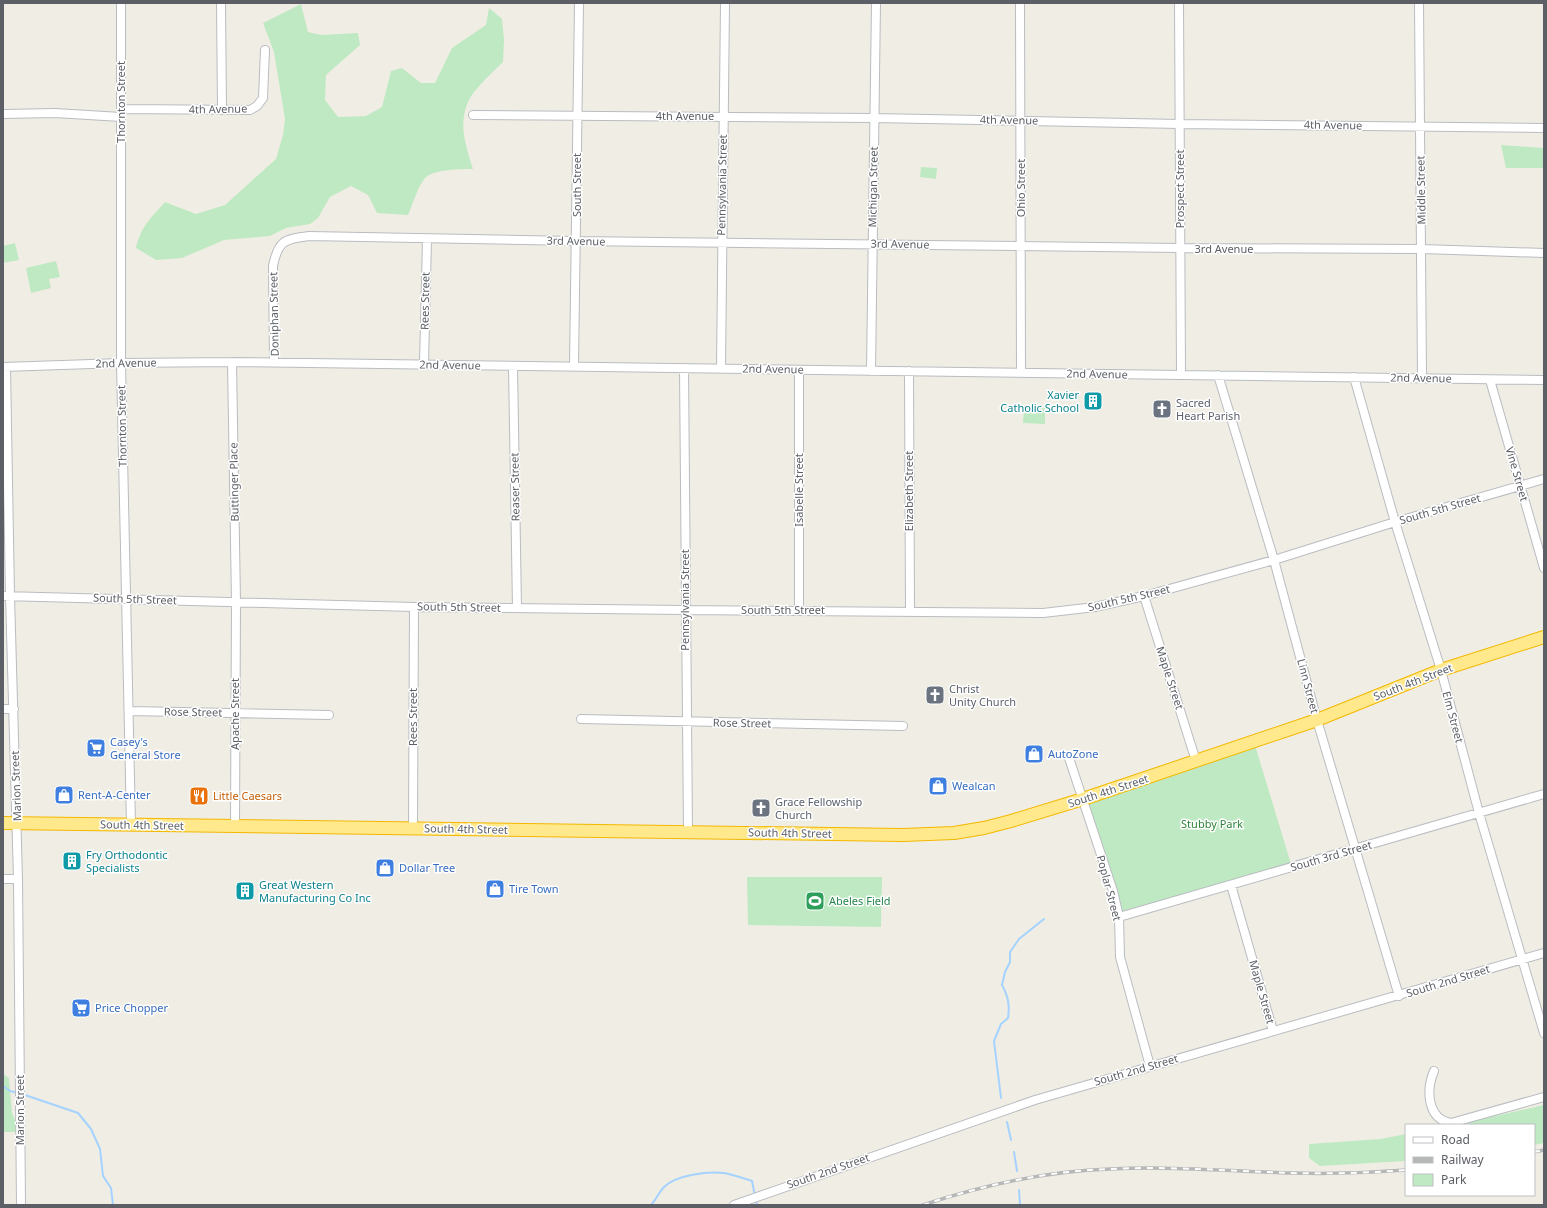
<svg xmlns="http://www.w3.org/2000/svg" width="1547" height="1208" viewBox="0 0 1547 1208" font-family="'Noto Sans',sans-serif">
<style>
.green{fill:#bfe9c2}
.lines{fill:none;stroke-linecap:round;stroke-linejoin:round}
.stream{stroke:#a5d2ff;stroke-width:2}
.minor-casing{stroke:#b9bcc1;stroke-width:10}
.highway-casing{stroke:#f4b700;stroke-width:14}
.minor{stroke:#fff;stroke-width:8}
.highway{stroke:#ffe98c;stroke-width:12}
.rail-casing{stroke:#b6b7b7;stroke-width:3.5}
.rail{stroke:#fff;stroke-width:2;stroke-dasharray:6;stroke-linecap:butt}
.labels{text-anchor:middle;stroke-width:3;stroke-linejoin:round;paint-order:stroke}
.street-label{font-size:11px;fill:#5c6066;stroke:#fff}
.culture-label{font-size:11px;fill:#0d838f;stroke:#fff;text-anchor:start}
.worship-label{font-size:11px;fill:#5b616d;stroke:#fff;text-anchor:start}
.shop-label{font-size:11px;fill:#366cbe;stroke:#fff;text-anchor:start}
.food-label{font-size:11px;fill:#c56008;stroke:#fff;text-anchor:start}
.park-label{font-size:11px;fill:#2e8337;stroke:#fff}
.leisure-label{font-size:11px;fill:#27864d;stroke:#fff;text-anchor:start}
</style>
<rect width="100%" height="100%" fill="#f0eee4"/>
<!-- green -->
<path class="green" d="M301,4L308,32L321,35L358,33L360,45L326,75L325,100L338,117L366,116L382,107L391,71L402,68L421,83H435L452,48L486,25L489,8L502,19L504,40L503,62C493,72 473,90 468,102C458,125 466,146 473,169C461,169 434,169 425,178C417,188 413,204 408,215L377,213L368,195L351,186L330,197L318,218L310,224L286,228L270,236L224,240L182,258L156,260L136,248C141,226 151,218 165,202L196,214L225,205L276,159L283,135L285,119L274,52L263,23Z
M1501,145L1544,148V189V168H1506Z
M921,167L937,168L936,179L920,177Z
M15,243L19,260L3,263V246Z
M56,261L60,277L49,279L51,288L31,293L26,268Z
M1024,407L1045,408V424L1023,423Z
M1254,742L1292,867L1119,917L1083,799Z
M747,877H882L881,927L748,925Z
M3,1074L9,1078L12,1113L20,1132H3Z
M1544,1105V1143L1534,1145V1125H1455Z
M1406,1134V1161L1320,1166L1309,1158V1144L1381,1139Z"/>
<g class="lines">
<!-- stream -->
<path class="stream" d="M3,1086L10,1091L18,1093
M22,1094L78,1113L91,1129L100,1149L103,1176L111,1188L113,1205
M1001,1098L994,1041L1001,1024L1008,1018C1010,1005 1008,996 1002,985L1005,972L1010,962V952L1019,939L1044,919
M1007,1122L1011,1140
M1014,1152L1017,1171
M1019,1190L1020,1205
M756,1200L757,1205
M651,1205C656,1200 659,1192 664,1187C676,1175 708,1171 724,1173C734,1175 743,1178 752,1181L755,1196"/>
<!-- minor casing -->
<g class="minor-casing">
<path id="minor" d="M121,3V363L131,825
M221,3L222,110
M1020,3L1021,373
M1179,3L1181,374
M1419,3L1422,377
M121,109L250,110L257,106L263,98L265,50
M3,114L55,113L121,117
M473,115L874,118L1180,124L1544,128
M232,362L236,602L235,826
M274,362L273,266C278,241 284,239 309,236L576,241L1180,248L1422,249L1544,253
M424,364L427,239
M513,366L517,608
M574,366L579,3
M3,367L121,363L232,362L1544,380
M6,367L10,596L18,879L21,1205
M684,368L688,832
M721,368L725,3
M871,371L876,3
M909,371L910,611
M1218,375L1274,560L1317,720L1399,996
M1354,377L1395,522L1441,670L1479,813L1544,1033
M1490,380L1544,568
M3,596L414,607L685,610L1043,613L1095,607L1144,596L1274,560L1395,522L1544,479
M1144,596L1196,761
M799,610V370
M3,709H14
M130,711L329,715
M581,719L903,726
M1069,758L1113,891L1119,917L1120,957L1150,1066
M413,828L414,607
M3,879H18
M1231,885L1273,1031
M1119,917L1544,794
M1434,1071C1426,1090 1427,1119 1451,1123L1544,1097
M734,1205L1035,1100L1544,953"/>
</g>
<!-- highway casing -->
<g class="highway-casing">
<path id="highway" d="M3,823L903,835L954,833L984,828L1011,821L1083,799L1317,720L1441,670L1544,637"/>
</g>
<!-- minor -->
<use href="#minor" class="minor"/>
<!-- highway -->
<use href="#highway" class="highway"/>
<!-- rail casing -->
<g class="rail-casing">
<path id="rail" d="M1534,1152L1544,1150
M923,1205C984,1185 1046,1171 1110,1169C1170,1166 1231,1171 1291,1173C1329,1174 1368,1173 1406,1170"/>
</g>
<!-- rail -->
<use href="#rail" class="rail"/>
</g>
<!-- icons -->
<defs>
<g id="building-square" transform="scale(1)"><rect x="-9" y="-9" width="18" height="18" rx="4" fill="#0f9aa8" stroke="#fff"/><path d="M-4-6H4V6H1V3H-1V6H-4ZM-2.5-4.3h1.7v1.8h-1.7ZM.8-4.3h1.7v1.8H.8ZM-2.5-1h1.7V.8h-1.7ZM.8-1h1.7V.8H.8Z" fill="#fff"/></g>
<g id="church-square" transform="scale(1)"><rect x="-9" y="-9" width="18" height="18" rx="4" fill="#6b7280" stroke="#fff"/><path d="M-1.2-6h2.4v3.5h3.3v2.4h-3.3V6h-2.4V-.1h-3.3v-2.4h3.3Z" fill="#fff"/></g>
<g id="supermarket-square" transform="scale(1)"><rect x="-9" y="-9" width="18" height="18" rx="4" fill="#3f7fe0" stroke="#fff"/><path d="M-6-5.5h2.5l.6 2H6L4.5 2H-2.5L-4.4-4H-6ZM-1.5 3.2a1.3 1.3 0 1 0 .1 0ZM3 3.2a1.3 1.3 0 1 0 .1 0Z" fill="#fff"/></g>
<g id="shop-square" transform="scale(1)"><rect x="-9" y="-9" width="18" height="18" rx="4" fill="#3f7fe0" stroke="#fff"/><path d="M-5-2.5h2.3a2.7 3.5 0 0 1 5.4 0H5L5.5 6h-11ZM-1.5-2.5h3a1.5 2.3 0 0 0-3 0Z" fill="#fff"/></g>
<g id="restaurant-square" transform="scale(1)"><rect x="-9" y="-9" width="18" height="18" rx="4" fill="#e8710a" stroke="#fff"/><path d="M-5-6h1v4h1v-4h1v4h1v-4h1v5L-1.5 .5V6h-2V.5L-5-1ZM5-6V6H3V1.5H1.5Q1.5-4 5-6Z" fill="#fff"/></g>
<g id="stadium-square" transform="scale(1)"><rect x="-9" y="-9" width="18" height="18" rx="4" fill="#2e9e5b" stroke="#fff"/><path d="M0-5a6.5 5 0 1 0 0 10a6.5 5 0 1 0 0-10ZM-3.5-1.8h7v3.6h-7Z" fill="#fff"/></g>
</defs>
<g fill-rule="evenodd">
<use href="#building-square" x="1093" y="401"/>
<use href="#church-square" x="1162" y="409"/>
<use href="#church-square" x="935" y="695"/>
<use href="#supermarket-square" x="96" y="748"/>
<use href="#shop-square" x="1034" y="754"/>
<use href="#shop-square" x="938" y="786"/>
<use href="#shop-square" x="64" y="795"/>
<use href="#restaurant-square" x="199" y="796"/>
<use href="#church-square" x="761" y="808"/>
<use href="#building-square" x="72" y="861"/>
<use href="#shop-square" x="385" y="868"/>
<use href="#shop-square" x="495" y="889"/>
<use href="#building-square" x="245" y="891"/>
<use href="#stadium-square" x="815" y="901"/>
<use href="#supermarket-square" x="81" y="1008"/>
</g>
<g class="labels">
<!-- street labels -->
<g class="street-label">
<text transform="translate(121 102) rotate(-90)" y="4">Thornton Street</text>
<text transform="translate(218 109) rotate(-1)" y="4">4th Avenue</text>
<text x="685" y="120">4th Avenue</text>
<text transform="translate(1009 120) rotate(1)" y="4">4th Avenue</text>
<text transform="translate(1333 125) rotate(1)" y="4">4th Avenue</text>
<text transform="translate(577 185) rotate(-90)" y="4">South Street</text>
<text transform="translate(722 185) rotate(-89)" y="4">Pennsylvania Street</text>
<text transform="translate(873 187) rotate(-89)" y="4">Michigan Street</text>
<text transform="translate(1021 188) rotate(-90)" y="4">Ohio Street</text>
<text transform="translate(1180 189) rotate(-90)" y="4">Prospect Street</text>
<text transform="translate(1421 190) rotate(-91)" y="4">Middle Street</text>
<text transform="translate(576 241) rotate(1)" y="4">3rd Avenue</text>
<text transform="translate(900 244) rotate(1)" y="4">3rd Avenue</text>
<text x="1224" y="253">3rd Avenue</text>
<text transform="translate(425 301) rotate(-89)" y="4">Rees Street</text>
<text transform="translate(274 314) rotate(-91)" y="4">Doniphan Street</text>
<text transform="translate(126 363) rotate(-1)" y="4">2nd Avenue</text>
<text transform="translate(450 365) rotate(1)" y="4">2nd Avenue</text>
<text transform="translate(773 369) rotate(1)" y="4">2nd Avenue</text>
<text transform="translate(1097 374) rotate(1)" y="4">2nd Avenue</text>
<text transform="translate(1421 378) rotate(1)" y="4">2nd Avenue</text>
<text transform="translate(122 426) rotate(-91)" y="4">Thornton Street</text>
<text transform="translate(1517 474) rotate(74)" y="4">Vine Street</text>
<text transform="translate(234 482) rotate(-91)" y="4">Buttinger Place</text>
<text transform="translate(515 487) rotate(-91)" y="4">Reaser Street</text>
<text transform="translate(799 490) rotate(-90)" y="4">Isabelle Street</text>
<text transform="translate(909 491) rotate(-90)" y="4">Elizabeth Street</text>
<text transform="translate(1440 509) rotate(-16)" y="4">South 5th Street</text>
<text transform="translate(1129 598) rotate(-13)" y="4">South 5th Street</text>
<text transform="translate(135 599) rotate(2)" y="4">South 5th Street</text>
<text transform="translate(685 600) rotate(-90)" y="4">Pennsylvania Street</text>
<text transform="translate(459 607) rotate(1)" y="4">South 5th Street</text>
<text x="783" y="614">South 5th Street</text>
<text transform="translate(1170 678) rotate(72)" y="4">Maple Street</text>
<text transform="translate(1413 682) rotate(-21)" y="4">South 4th Street</text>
<text transform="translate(1308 686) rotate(75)" y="4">Linn Street</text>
<text transform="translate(193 712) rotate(1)" y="4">Rose Street</text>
<text transform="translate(235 714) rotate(-90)" y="4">Apache Street</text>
<text transform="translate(413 717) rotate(-90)" y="4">Rees Street</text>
<text transform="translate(1453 717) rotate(75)" y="4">Elm Street</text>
<text transform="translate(742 723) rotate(1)" y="4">Rose Street</text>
<text transform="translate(16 786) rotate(-92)" y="4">Marion Street</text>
<text transform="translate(1108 791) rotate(-18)" y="4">South 4th Street</text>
<text transform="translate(142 825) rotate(1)" y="4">South 4th Street</text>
<text transform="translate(466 829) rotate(1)" y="4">South 4th Street</text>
<text transform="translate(790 833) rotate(1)" y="4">South 4th Street</text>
<text transform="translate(1331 856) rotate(-16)" y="4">South 3rd Street</text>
<text transform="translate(1109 888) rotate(75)" y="4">Poplar Street</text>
<text transform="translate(1448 981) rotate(-17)" y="4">South 2nd Street</text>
<text transform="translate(1262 992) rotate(74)" y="4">Maple Street</text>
<text transform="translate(1136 1070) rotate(-16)" y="4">South 2nd Street</text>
<text transform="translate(20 1110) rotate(-90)" y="4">Marion Street</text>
<text transform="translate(828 1171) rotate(-19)" y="4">South 2nd Street</text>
</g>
<!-- culture labels -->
<g class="culture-label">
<text x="1079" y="399" text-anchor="end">Xavier<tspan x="1079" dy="13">Catholic School</tspan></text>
<text x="86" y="859">Fry Orthodontic<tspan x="86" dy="13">Specialists</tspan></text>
<text x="259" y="889">Great Western<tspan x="259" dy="13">Manufacturing Co Inc</tspan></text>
</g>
<!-- worship labels -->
<g class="worship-label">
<text x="1176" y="407">Sacred<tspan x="1176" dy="13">Heart Parish</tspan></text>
<text x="949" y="693">Christ<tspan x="949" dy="13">Unity Church</tspan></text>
<text x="775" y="806">Grace Fellowship<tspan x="775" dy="13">Church</tspan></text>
</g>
<!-- shop labels -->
<g class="shop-label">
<text x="110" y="746">Casey's<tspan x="110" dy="13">General Store</tspan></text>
<text x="1048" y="758">AutoZone</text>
<text x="952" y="790">Wealcan</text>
<text x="78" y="799">Rent-A-Center</text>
<text x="399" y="872">Dollar Tree</text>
<text x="509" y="893">Tire Town</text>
<text x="95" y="1012">Price Chopper</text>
</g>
<!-- food labels -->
<g class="food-label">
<text x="213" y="800">Little Caesars</text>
</g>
<!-- park labels -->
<g class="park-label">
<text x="1212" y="828">Stubby Park</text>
</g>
<!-- leisure labels -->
<g class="leisure-label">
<text x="829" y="905">Abeles Field</text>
</g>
</g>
<!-- border -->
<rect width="1547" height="1208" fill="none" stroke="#5c6066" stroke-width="8"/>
<!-- legend -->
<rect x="1405" y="1124" width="130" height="72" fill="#ffffff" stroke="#bebfc2"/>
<rect x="1413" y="1137" width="20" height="6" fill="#ffffff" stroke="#bebfc2"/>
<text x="1441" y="1144" font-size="12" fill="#5c6066">Road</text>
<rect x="1413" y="1157" width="20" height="6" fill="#b6b7b7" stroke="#bebfc2"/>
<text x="1441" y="1164" font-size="12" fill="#5c6066">Railway</text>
<rect x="1413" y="1174" width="20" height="12" fill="#bfe9c2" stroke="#bebfc2"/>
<text x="1441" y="1184" font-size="12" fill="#5c6066">Park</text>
</svg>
